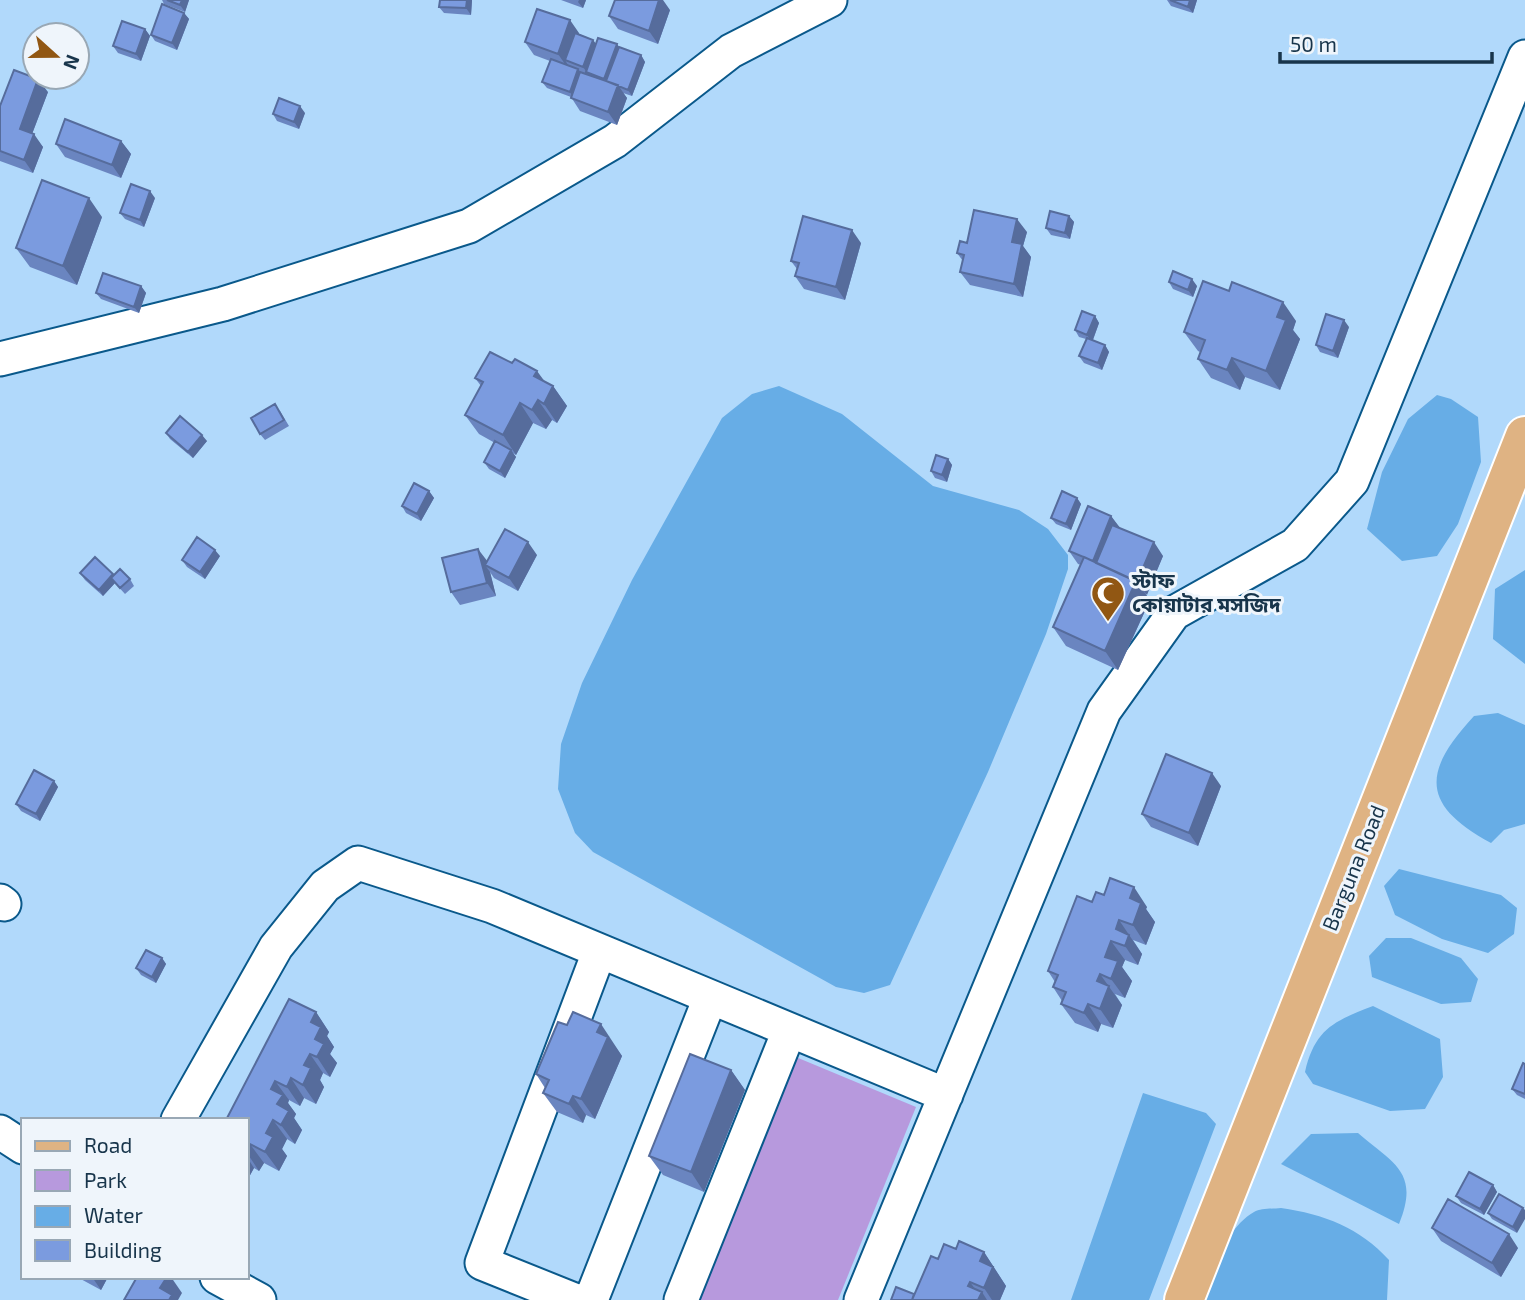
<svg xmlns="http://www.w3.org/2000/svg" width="1525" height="1300" viewBox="0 0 1525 1300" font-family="'Exo 2','Noto Sans Bengali',sans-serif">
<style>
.green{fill:#b799dd}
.water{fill:#67ade6}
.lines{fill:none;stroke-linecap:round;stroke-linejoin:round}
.minor-casing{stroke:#0a598b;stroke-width:37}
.primary-casing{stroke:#fff;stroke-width:42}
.minor{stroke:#fff;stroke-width:33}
.primary{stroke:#dfb383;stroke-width:38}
.wall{fill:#6a85c0}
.shaded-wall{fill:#566c9c}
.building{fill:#7b9bdf;stroke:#566c9c;stroke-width:2}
.labels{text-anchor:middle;stroke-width:6;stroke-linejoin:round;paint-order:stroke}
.poi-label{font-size:21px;font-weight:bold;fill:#18354b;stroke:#eff5fb;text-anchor:start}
.street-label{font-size:21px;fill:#18354b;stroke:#eff5fb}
</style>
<rect width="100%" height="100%" fill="#b1d9fb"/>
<!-- green -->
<path class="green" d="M791,1055L916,1107L838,1300H689Z"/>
<!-- water -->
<path class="water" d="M779,386L842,414L933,486L1019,510L1048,529L1068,555V569L1046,634L988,772L890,985L864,993L836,987L593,852L575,833L558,789L561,744L582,683L632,580L722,418L752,394Z
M1437,395L1451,399L1478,417L1481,462L1458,524L1437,556L1402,561L1367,529L1382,472L1408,419Z
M1525,570V664L1493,639L1495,589Z
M1498,713L1525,725V824L1504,830L1491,843C1421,805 1422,772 1474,716Z
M1399,869L1501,895L1517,908L1514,934L1488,953L1442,939L1395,915L1384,886Z
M1386,938H1411L1461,958L1478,979L1471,1002L1441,1004L1372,977L1369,956Z
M1373,1006L1440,1039L1443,1077L1425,1109L1390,1111L1313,1084L1305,1072C1315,1029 1334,1021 1373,1006Z
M1143,1093L1206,1113L1216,1124L1149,1300H1071Z
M1358,1133C1394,1164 1420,1172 1399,1224L1281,1164L1311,1134Z
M1281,1208C1324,1214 1360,1228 1389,1260L1387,1300H1200C1210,1272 1226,1228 1254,1212C1261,1208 1273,1209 1281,1208Z"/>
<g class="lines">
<!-- minor casing -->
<g class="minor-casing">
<path id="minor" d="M0,359L223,304L469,226L615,141L731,51L830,0
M0,901L4,904
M178,1120L276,947L325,886L358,863L492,906L946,1095
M0,1132L23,1147
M217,1277L259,1300
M574,1300L482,1263L599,952
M591,1300L710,998
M681,1300L789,1031
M861,1300L1104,711L1174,613L1295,545L1352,481L1525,57"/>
</g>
<!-- primary casing -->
<g class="primary-casing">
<path id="primary" d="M1184,1300L1525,436"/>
</g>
<!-- minor -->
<use href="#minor" class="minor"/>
<!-- primary -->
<use href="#primary" class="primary"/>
</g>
<!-- wall -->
<path class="wall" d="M162,0H189L185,12L164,4Z
M472,0L471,15L444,13L439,7Z
M561,0H586L583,8Z
M1167,0H1197L1193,13L1171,6Z
M670,10L658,44L618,29L609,16Z
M184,13L189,19L177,50L155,41L151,35Z
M145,29L150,36L141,61L118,53L113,46Z
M579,33V34L593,40L596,44H617L619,47L641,55L645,62L632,96L623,93L627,98L617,125L580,111L571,97L547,88L542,82L550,61L534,55L525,42Z
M48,92L32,134L43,147L33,173L0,161V106Z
M305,113L299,129L277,121L273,114Z
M121,141L131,154L121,178L65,157L56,144Z
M155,198L144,227L125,219L120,213Z
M1069,216L1074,222L1070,239L1051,235L1046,228Z
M102,217L77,285L30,267L16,248Z
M1027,232L1023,246L1031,257L1023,297L970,285L960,272L963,261L957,253L967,243Z
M861,243L845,300L804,289L795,276L797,269L791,261Z
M1169,282L1197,286L1193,297L1173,289Z
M141,286L146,293L139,313L101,299L96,293Z
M1229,291L1296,321L1293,330L1300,339L1280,390L1245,377L1240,390L1211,378L1198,359L1200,352L1198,351L1184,332Z
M1095,316L1099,323L1093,340L1105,345L1109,352L1102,370L1084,363L1079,356L1086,339L1079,337L1075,330Z
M1349,327L1338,358L1320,352L1316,345Z
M475,378L553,386L567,406L557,423L552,420L546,429L533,423L516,455L513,453L516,457L505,478L489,469L484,462L495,443L479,434L465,415L481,386Z
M280,411L289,426L265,440L260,434Z
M166,433L207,441L193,458L170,439Z
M948,459L952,465L947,482L935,478L931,471Z
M429,491L434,498L421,521L406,513L402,506Z
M1077,498L1081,504L1071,530L1056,524L1051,518Z
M1111,516L1120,529L1163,556L1146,595L1150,600L1118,670L1066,646L1053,627L1081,565L1078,564L1069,551Z
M537,555L518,591L494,578L490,572L496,596L460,605L451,592L487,561Z
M220,556L205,579L187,567L182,560Z
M80,573L114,575L130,579L134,586L125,594L115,583L103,596L85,580Z
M54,781L58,787L40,821L21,811L16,804Z
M1221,786L1198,846L1151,827L1142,814Z
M1104,895L1147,907L1146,909L1155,922L1146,945L1133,940L1142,954L1138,965L1125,960L1122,967L1132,981L1125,998L1115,994L1122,1005L1113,1028L1101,1024L1098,1032L1075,1023L1061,1004L1062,1001L1053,987L1055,982L1048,971L1092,902Z
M162,958L166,964L156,983L141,975L136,968Z
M316,1012L329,1032L327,1036L334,1047L330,1054L337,1063L330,1077L323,1073L320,1080L324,1087L316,1104L304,1098L300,1106L289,1100L288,1103L296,1114L294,1118L302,1130L295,1144L287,1139L282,1149L287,1156L279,1171L264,1163L259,1171L254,1168L249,1177L247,1176V1120Z
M614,1044V1045L622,1056L595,1119L586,1115L583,1123L557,1112L543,1093L545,1088L536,1074Z
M1525,1064V1099L1517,1095L1512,1089Z
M731,1070L745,1090L704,1192L663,1175L649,1156Z
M1493,1185L1497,1192L1484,1215L1461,1203L1456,1196Z
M1499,1194L1517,1233L1492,1219L1488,1213Z
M1432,1228L1518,1248L1501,1277L1441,1241Z
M956,1249L984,1252L1006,1286L1000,1300H891L914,1294L938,1259Z
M77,1277H108L101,1290Z"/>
<!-- shaded-wall -->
<path class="shaded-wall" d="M182,0H189L185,12L180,5Z
M467,0H472L471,15L466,8Z
M579,0H586L583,8L578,2Z
M659,0H663L670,10L658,44L649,31Z
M1190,0H1197L1193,13L1188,7Z
M184,13L189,19L177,50L172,43Z
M570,20L579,33L569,62L565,60L568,65L567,67L558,54Z
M145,29L150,36L141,61L136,54Z
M593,40L598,47L588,74L583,67Z
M617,44L621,51L606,82L604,79Z
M641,55L645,62L632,96L628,90Z
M578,69L583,76L574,98L570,92Z
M38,79L48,92L29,142L20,129Z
M618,85L627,98L617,125L608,112Z
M300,106L305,113L299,129L294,122Z
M34,134L43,147L33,173L24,160Z
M121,141L131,154L121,178L112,165Z
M150,191L155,198L144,227L140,220Z
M89,198L102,217L77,285L63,266Z
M1069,216L1074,222L1070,239L1065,233Z
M1017,219L1027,232L1023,246L1031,257L1023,297L1014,284L1012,242Z
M852,230L861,243L845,300L836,287Z
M1192,279L1197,286L1193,297L1188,290Z
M141,286L146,293L139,313L134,307Z
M1283,302L1296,321L1293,330L1300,339L1280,390L1266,371L1277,317Z
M1095,316L1099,323L1092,342L1087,335Z
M1344,320L1349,327L1338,358L1333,351Z
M1105,345L1109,352L1102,370L1098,363Z
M1232,358L1245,377L1240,390L1227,370Z
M537,371L551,390L534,376Z
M553,386L567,406L557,423L544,404Z
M538,400L552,420L546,429L532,410Z
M520,403L533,423L516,455L503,435Z
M202,435L207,441L193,458L188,452Z
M511,450L516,457L505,478L500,471Z
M948,459L952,465L947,482L942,475Z
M429,491L434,498L421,521L417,514Z
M1077,498L1081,504L1071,530L1066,524Z
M1111,516L1121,529L1096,565L1093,561Z
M528,542L537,555L518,591L509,578Z
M1154,542L1163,556L1147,595L1137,582Z
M478,549L488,562L485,565L490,572L496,596L487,583Z
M215,550L220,556L205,579L200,572Z
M113,574L118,580L111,578L115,583L103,596L99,590Z
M1136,581L1150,600L1118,670L1105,651Z
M1212,773L1221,786L1198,846L1189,833Z
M54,781L58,787L40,821L36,814Z
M1134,887L1147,907L1146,909L1155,922L1146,945L1133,925L1130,898Z
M1119,920L1142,954L1138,965L1125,946L1116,929Z
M1111,941L1125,960L1122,967L1132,981L1125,998L1111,979L1105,957Z
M162,958L166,964L156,983L152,977Z
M1100,974L1122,1005L1113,1028L1100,1009L1097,981Z
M1088,1004L1101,1024L1098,1032L1084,1013Z
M316,1012L329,1032L327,1036L334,1047L330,1054L337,1063L330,1077L317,1057L311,1022Z
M601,1024L622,1056L595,1119L581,1099L597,1032Z
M310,1054L323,1073L320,1080L324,1087L316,1104L303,1085L304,1065Z
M731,1070L745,1090L704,1192L691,1172Z
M291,1078L304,1098L300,1106L287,1087Z
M275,1081L289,1100L288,1103L296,1114L294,1118L302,1130L295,1144L281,1125L277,1104L271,1089Z
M573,1096L586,1115L583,1123L569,1104Z
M273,1120L287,1139L282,1149L287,1156L279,1171L265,1152L266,1133Z
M250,1144L264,1163L259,1171L247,1153V1150Z
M247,1157L254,1168L249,1177L247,1174Z
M1493,1185L1497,1192L1484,1215L1480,1209Z
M1523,1208L1525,1210V1219L1517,1233L1513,1227Z
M1509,1234L1518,1248L1501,1277L1492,1263Z
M984,1252L1006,1286L1000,1300H992L984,1288L980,1261Z
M92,1277H108L101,1290Z
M167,1277H171L182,1293L178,1300H169L160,1288Z
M970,1282L980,1296L982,1292L987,1300H978L968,1286Z"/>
<!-- building -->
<path class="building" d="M167,0H182L180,5Z
M440,0H467L466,8L439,7Z
M615,0H659L649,31L609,16Z
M1170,0H1190L1188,7Z
M162,4L184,13L172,43L151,35Z
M537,9L570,20L558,54L525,42Z
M122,21L145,29L136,54L113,46Z
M575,33L593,40L583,67L565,60Z
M598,38L617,44L604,79L586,72Z
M619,47L641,55L628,90L606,81Z
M551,59L578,69L570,92L542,82Z
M14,70L38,79L20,129L34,134L24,160L0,151V106Z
M580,72L618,85L608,112L571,98Z
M279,98L300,106L294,122L273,114Z
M65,119L121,141L112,165L56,144Z
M42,180L89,198L63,266L16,248Z
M131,184L150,191L140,220L120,213Z
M974,210L1017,219L1012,242L1022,244L1014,284L960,272L964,255L957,253L960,241L967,243Z
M1050,211L1069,216L1065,233L1046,228Z
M803,216L852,230L836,287L795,276L799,263L791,261Z
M1173,271L1192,279L1188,290L1169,282Z
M103,273L141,286L134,307L96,293Z
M1203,281L1229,291L1232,282L1283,302L1277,317L1286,320L1266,371L1232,358L1227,370L1198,359L1205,340L1184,332Z
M1082,311L1095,316L1087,335L1075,330Z
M1326,314L1344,320L1333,351L1316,345Z
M1087,338L1105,345L1098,363L1079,356Z
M490,352L512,363L515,359L537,371L534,376L553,386L544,404L538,400L532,410L520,403L503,435L465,415L483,382L475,378Z
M275,404L284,420L260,434L251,418Z
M180,416L202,435L188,452L166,433Z
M495,441L511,450L500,471L484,462Z
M936,455L948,459L942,475L931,471Z
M414,483L429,491L417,514L402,506Z
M1062,491L1077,498L1066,524L1051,518Z
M1088,506L1111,516L1093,561L1069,551Z
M1112,525L1154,542L1137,582L1096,563Z
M505,529L528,542L509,578L485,565Z
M197,537L215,550L200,572L182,560Z
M478,549L487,583L451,592L442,558Z
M95,557L113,574L99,590L80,573Z
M1084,557L1136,581L1105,651L1053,627Z
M120,569L130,579L120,588L111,578Z
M1166,754L1212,773L1189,833L1142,814Z
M34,770L54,781L36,814L16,804Z
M1110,878L1134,887L1130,898L1141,903L1133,925L1119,920L1116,929L1129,935L1125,946L1111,941L1105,957L1118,961L1111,979L1100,974L1097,981L1109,986L1100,1009L1088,1004L1084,1013L1061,1004L1066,992L1053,987L1058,975L1048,971L1077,896L1092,902L1096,892L1104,895Z
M146,950L162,958L152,977L136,968Z
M289,999L316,1012L311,1022L321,1027L315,1039L324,1044L317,1057L310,1054L304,1065L311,1068L303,1085L291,1078L287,1087L275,1081L271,1089L283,1095L277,1104L289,1111L281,1125L273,1120L266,1133L273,1137L265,1152L250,1144L247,1150V1120H226Z
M573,1012L601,1024L597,1032L608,1037L581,1099L573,1096L569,1104L543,1093L549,1080L536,1074L558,1022L567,1025Z
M690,1054L731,1070L691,1172L649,1156Z
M1523,1063L1525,1064V1094L1512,1089Z
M1469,1172L1493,1185L1480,1209L1456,1196Z
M1499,1194L1523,1208L1513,1227L1488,1213Z
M1448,1199L1509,1234L1492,1263L1432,1228Z
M959,1241L984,1252L980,1261L993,1267L984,1288L970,1282L968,1286L982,1292L978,1300H912L931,1256L938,1259L944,1244L956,1249Z
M137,1277H167L160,1288L172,1295L169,1300H124Z
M896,1287L914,1294L912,1300H891Z"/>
<!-- icons -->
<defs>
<g id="mosque-pin" transform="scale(1.75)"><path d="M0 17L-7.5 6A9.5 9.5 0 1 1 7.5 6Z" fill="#915713" stroke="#eff5fb"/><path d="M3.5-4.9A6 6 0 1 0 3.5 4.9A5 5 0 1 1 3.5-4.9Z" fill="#fff"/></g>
</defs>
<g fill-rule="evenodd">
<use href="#mosque-pin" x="1108" y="593"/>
</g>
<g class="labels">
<!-- poi labels -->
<g class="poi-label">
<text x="1132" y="588">স্টাফ<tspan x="1132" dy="24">কোয়াটার মসজিদ</tspan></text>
</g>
<!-- street labels -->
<g class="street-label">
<text transform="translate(1354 868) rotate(-68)" y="7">Barguna Road</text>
</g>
</g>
<!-- legend -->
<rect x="21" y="1118" width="228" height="161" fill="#eff5fb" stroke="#99a8b5" stroke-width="2"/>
<rect x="35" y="1141" width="35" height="10" fill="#dfb383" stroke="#99a8b5" stroke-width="2"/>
<text x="84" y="1153" font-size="21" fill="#18354b">Road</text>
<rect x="35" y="1170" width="35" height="21" fill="#b799dd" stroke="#99a8b5" stroke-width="2"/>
<text x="84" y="1188" font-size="21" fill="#18354b">Park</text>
<rect x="35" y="1206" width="35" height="21" fill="#67ade6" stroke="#99a8b5" stroke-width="2"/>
<text x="84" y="1223" font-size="21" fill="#18354b">Water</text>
<rect x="35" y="1240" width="35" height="21" fill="#7b9bdf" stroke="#99a8b5" stroke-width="2"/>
<text x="84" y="1258" font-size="21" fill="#18354b">Building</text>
<!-- north arrow -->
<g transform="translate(56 56) rotate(111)"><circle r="33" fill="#eff5fb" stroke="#99a8b5" stroke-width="2"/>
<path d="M0-5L12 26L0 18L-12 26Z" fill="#915713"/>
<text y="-10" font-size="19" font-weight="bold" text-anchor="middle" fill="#18354b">N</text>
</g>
<!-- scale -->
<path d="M1280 52v10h212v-10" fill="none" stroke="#18354b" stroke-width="3.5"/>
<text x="1290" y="52" font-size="21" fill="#18354b" stroke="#eff5fb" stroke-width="5" paint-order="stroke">50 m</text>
</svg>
